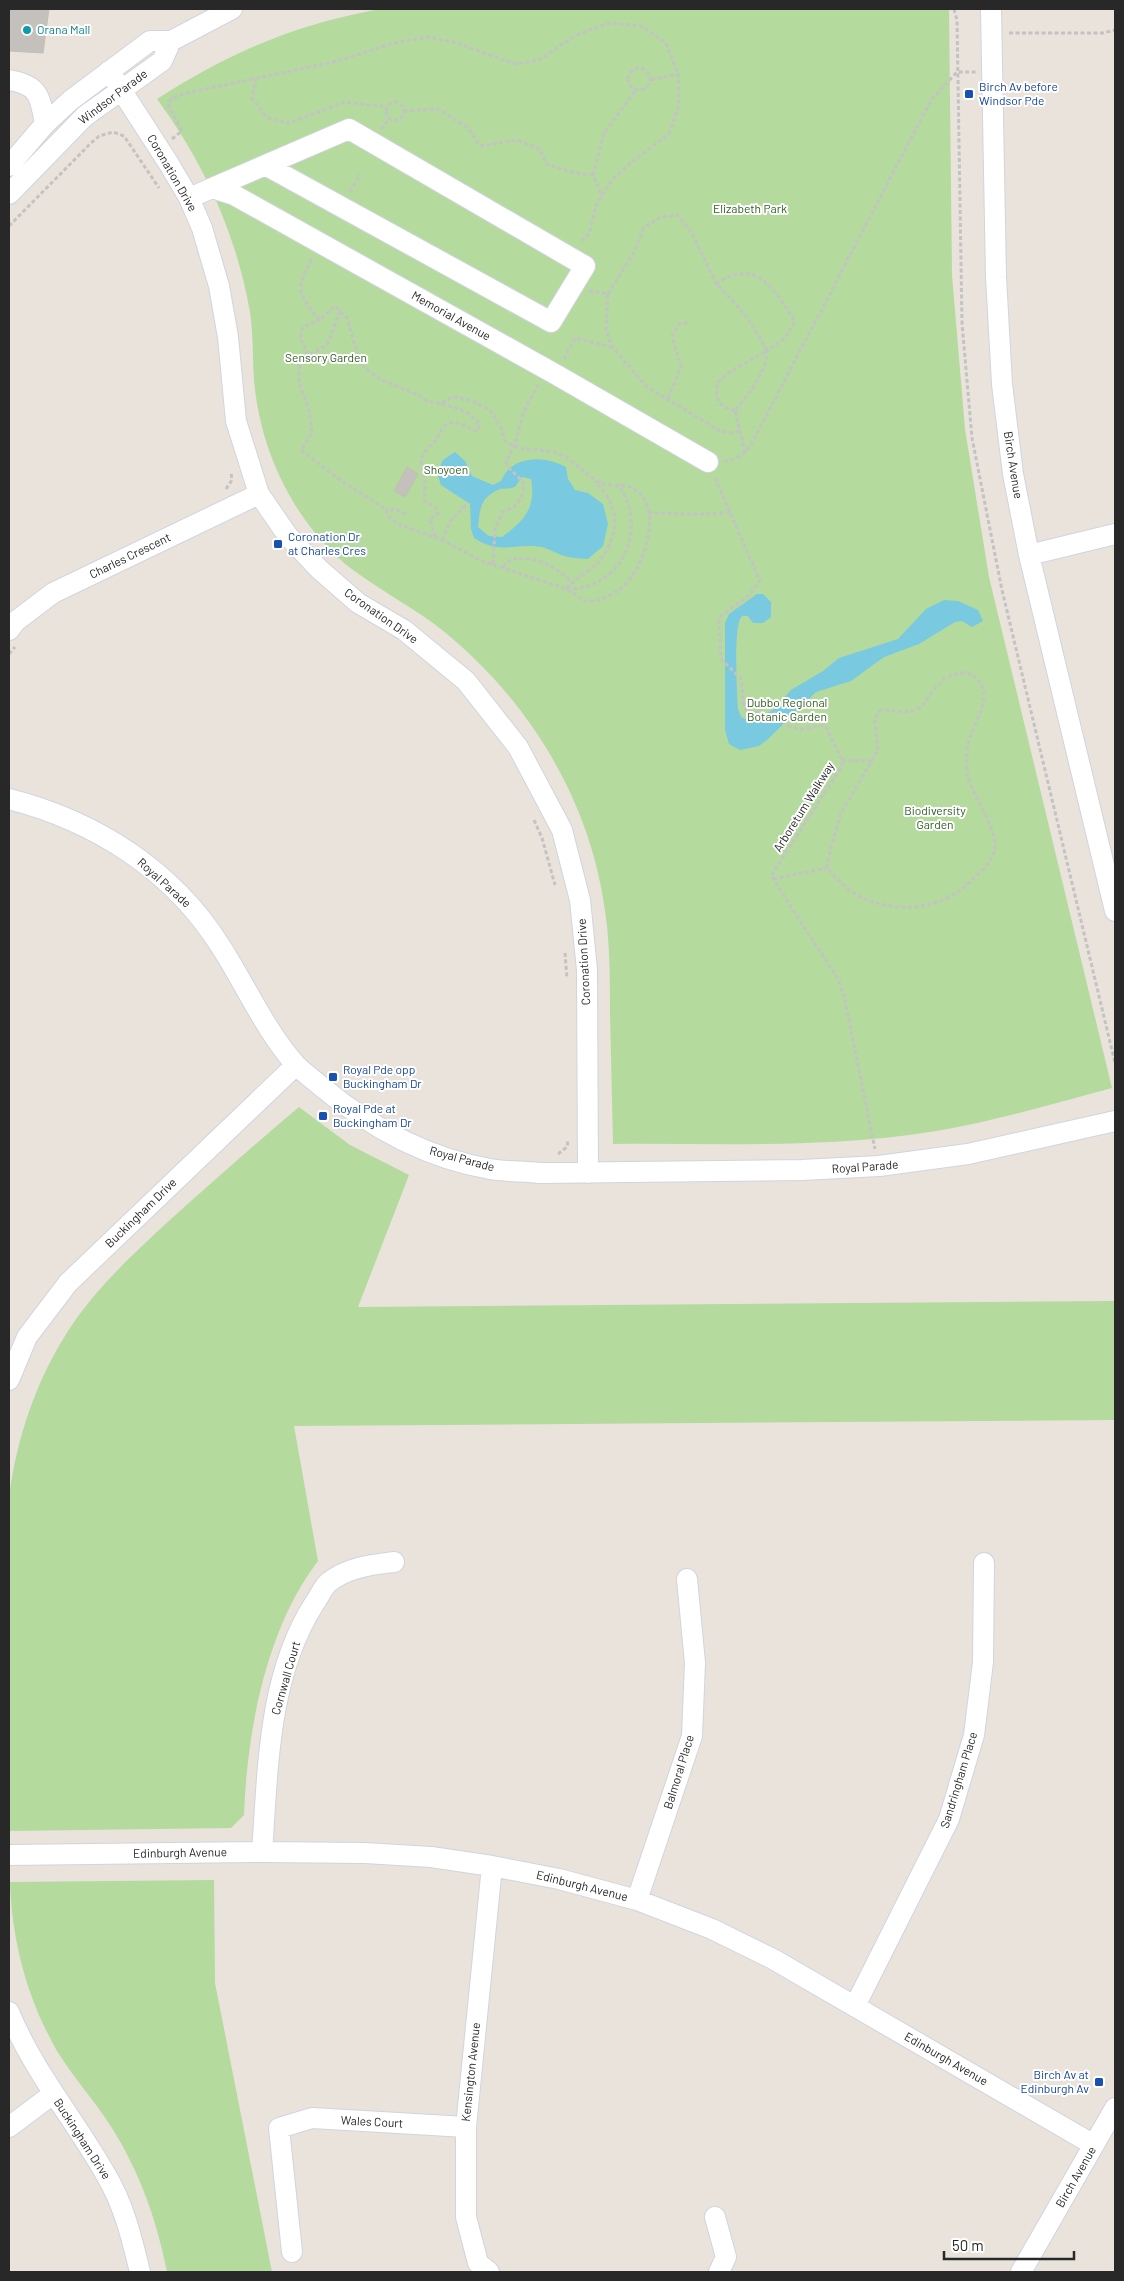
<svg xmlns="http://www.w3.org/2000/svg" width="1124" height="2281" viewBox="0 0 1124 2281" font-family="Barlow,sans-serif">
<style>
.green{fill:#b4da9e}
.water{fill:#79c9e0;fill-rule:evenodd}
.building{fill:#c4c0bb;stroke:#c4beb5}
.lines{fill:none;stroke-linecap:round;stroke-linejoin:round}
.minor-casing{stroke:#d1d4e0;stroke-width:22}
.path{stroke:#c3c3c3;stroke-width:3;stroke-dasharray:4 2.5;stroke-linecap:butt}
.minor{stroke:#fff;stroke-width:20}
.culture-dot{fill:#0f9aa8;stroke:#fff;stroke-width:2}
.transit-dot{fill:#1a4fb4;stroke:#fff;stroke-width:2}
.labels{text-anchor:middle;stroke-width:4;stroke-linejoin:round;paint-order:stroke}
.culture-label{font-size:12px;fill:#0d838f;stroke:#fff;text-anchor:start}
.transit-label{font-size:12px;fill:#164399;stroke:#fff;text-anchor:start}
.street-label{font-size:12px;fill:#282828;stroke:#fff}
.park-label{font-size:12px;fill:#305c21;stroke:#fff}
</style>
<rect width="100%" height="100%" fill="#e9e3db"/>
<!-- green -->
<path class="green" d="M380,9H949L952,275L965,429L989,577L1112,1088C1045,1106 978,1126 909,1135C811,1148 711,1143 613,1144C612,1100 611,1056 610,1012C610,975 610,940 604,904C588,798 529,702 447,634C418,610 384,593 353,570C325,549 301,518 285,487C269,457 259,423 255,390C252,364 254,338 250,312C236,233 204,163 157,99C231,52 293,25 380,9Z
M299,1107L350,1145L409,1175L358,1307L1115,1301V1420L294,1426L318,1561C266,1629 247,1731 244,1815L231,1828L9,1831V1497C17,1437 36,1381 68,1331C95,1289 134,1253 171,1219C213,1181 255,1144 299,1107Z
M214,1880L215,1983L272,2272H167C157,2220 139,2170 110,2125C94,2100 73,2077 57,2051C27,1998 12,1942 10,1882Z"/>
<!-- water -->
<path class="water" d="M455,452L465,461L472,476L493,485L501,481C512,455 544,455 566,467L568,479L575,490L588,493L603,504L608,524L603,546L588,559C580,558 571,558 564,556C557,554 550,549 542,547C514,543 500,555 474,538L471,529L470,504L441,485L437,473L443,460ZM522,477L531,479C536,508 525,520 502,537L489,536L478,527C480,509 480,497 500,489C505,488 510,489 515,487Z
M757,594H763L771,602V617L763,623H753L748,616H742C733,623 737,694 738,709L741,717L749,721L772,711L791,690L823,671L839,658L898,639L926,609L944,600L958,601L978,610L983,621L972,627L962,621L955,622L919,644L884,657L851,681L816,692L768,739L759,746L740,750L729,744L725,730V623L729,614Z"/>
<!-- building -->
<path class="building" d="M9,9H49L43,53L9,51Z
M407,467L418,474L405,497L394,491Z"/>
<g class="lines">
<!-- minor casing -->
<g class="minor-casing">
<path id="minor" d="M991,9L996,277L1002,384L1013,474L1029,555L1115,911
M109,71L169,164L189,198L202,228L219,286L228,337L236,421L259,494L288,536L319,569L358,603L404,630L466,681L518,747L562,830L580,900L587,970L588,1173
M9,80C39,85 40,96 45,124
M9,166L45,124L71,100L150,41H171L232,9
M212,188L234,195L555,374L708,462
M9,194L85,116L162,61L171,41
M189,198L349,129L585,266L551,322L267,166
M1029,555L1115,534
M9,630L16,621L53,593L259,494
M9,799C95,821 173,870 221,947C245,984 266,1032 296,1065C304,1073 314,1080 322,1087C371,1128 427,1158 490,1169C506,1172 523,1171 540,1173L802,1170L879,1166L968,1154L1115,1121
M9,1380L27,1337L68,1283L296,1065
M262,1852C268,1769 268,1676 314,1604C319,1597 323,1587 329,1582C349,1567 370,1565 394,1562
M9,1855L262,1852L365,1853L431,1857L492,1866L559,1879L637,1900L712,1929L773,1959L1094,2145
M637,1900L692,1736L695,1663L687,1579
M855,2006L949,1819L974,1735L983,1662L984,1563
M9,2012C33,2071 75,2120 106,2175C124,2205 132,2239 140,2272
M9,2127L53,2094
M715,2217L726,2257L719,2272
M292,2252L279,2128L312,2118L466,2127
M489,2272L478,2263L466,2217V2127L492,1866
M1021,2272L1115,2108"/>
</g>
<!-- path -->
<path class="path" d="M954,9L957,20L962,323L972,438L1002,590L1115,1063
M1009,33H1103L1115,30
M628 79a11 11 0 1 1 22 0a11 11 0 1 1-22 0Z
M256,78L252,98L267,118L289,123L345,102L387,107
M651,80L678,74
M386 111a9 9 0 1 1 18 0a9 9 0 1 1-18 0Z
M404,111L439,109L468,128L480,146L517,140L540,149L546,164L575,173L593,175L602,196
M381,129L390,118
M172,139L182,131L168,104L171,99L182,94L338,61L394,43L429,37L457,43L515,64L539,60L576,35L609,23L641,26L666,43L678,74L679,105L669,134L634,160L612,180L596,205L589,234L580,242
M593,175L604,133L636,90
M350,192L360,174
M9,226L90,144L99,136L113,132L124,136L159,188
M312,259C295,288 298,296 320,320L335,306L347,318L359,360L364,367L380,379L420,396L427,401L440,404L452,397L470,400L490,410L501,428L505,441C527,455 538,446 560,454C576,461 587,478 604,484C612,487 622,484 630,487C664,502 647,557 630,579C619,593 602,602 584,601L567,589L482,561L442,540L398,524L387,515V510H397L406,514
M589,291L608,294L634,252L644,227L661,217L677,215L692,233L716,284
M608,294L606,330L612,347L647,387L720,431L732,433L740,431
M340,311L328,344L300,361L299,383L309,410L312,433L301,450L340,480L387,510
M308,355L300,337L303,327L320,320
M564,359L575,338L611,347
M668,398L681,367L672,336L679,324L688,323
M735,411C717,405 716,401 717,383L731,371L767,351C753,323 739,306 716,284C756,256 773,289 795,321L785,338L767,351C767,373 748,394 735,411L745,452
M724,461C738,460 745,454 752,443L931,100L957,72H976
M715,478L760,581L748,596L721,616L719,623L721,659L741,679L744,708L750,714L759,712L767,704C781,719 787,733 810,728C816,726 821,724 826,727L842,760V766L771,876L838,979L844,996L875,1149
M226,489L232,480L231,472
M648,513C677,513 702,516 730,512
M435,537L430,519L438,514L436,508L425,501C424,493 425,487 425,478C425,473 422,468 421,463C420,452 432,446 437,438C441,432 441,426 449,423C458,420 468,429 478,431L480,424C468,411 457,407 440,404
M442,540L451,520L467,504
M493,564L495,529L503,512L514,507L521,498L524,487L523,482L507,466L506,461L514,447L524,411L538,385
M503,567L510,560C532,554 557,566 571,582
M567,589C610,589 638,552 630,510C628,501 623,493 619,485
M567,589C573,579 584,575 593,567C611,552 622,522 609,500C605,493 600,487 595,481
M9,654L15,647
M967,672C1006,692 965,727 967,756C967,763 966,772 968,778C974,798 1000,832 994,852C991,863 980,872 973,879C944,909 904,914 865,899C850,893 838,880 827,868L830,851L841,813L878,750L875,719L878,712C889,706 904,717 919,708C923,706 925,702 927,699C942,680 942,676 967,672Z
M842,760L872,761
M534,820L542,838L555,885
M773,879L827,868
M565,953L567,979
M558,1154L567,1147L568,1140"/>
<!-- minor -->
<use href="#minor" class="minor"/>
</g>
<!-- markers -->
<circle class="culture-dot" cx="27" cy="30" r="5"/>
<g class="transit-dot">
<rect x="964" y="89" width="10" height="10" rx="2.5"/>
<rect x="273" y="539" width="10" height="10" rx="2.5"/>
<rect x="328" y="1072" width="10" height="10" rx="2.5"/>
<rect x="318" y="1111" width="10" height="10" rx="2.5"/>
<rect x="1094" y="2077" width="10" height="10" rx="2.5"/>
</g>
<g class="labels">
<!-- culture labels -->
<g class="culture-label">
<text x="37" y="34">Orana Mall</text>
</g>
<!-- transit labels -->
<g class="transit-label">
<text x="979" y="91">Birch Av before<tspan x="979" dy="14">Windsor Pde</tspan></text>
<text x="288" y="541">Coronation Dr<tspan x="288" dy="14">at Charles Cres</tspan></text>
<text x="343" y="1074">Royal Pde opp<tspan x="343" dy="14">Buckingham Dr</tspan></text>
<text x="333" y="1113">Royal Pde at<tspan x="333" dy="14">Buckingham Dr</tspan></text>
<text x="1089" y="2079" text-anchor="end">Birch Av at<tspan x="1089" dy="14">Edinburgh Av</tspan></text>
</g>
<!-- street labels -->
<g class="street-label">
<text transform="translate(113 97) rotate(-37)" y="4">Windsor Parade</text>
<text transform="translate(172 173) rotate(60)" y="4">Coronation Drive</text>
<text transform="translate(451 316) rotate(29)" y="4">Memorial Avenue</text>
<text transform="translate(1013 465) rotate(81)" y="4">Birch Avenue</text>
<text transform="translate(130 556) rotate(-26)" y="4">Charles Crescent</text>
<text transform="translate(381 616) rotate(35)" y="4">Coronation Drive</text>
<text transform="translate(804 807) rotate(-58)" y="4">Arboretum Walkway</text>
<text transform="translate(164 883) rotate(42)" y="4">Royal Parade</text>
<text transform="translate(584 962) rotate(-93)" y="4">Coronation Drive</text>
<text transform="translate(462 1159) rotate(15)" y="4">Royal Parade</text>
<text transform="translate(865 1167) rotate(-4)" y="4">Royal Parade</text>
<text transform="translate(141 1213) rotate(-44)" y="4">Buckingham Drive</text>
<text transform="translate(286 1678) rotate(-74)" y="4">Cornwall Court</text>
<text transform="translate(679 1772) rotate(-73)" y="4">Balmoral Place</text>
<text transform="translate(959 1780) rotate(-73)" y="4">Sandringham Place</text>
<text transform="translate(180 1853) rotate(-1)" y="4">Edinburgh Avenue</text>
<text transform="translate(582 1886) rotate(14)" y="4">Edinburgh Avenue</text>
<text transform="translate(946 2059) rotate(30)" y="4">Edinburgh Avenue</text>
<text transform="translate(471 2072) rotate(-84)" y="4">Kensington Avenue</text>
<text transform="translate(372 2122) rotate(3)" y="4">Wales Court</text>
<text transform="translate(82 2139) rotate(57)" y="4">Buckingham Drive</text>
<text transform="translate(1076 2177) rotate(-60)" y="4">Birch Avenue</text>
</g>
<!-- park labels -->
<g class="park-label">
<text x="750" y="213">Elizabeth Park</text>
<text x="326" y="362">Sensory Garden</text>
<text x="446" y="474">Shoyoen</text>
<text x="787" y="707">Dubbo Regional<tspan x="787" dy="14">Botanic Garden</tspan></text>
<text x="935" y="815">Biodiversity<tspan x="935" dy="14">Garden</tspan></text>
</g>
</g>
<!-- border -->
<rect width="1124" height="2281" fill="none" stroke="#282828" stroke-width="20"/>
<!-- scale -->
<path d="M944 2251v8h130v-8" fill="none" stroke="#282828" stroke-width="2.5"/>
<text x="952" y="2251" font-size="15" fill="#282828" stroke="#ffffff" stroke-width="4" paint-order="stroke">50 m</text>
</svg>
